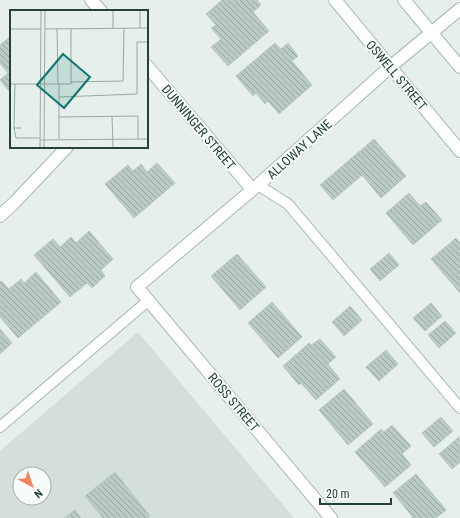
<svg xmlns="http://www.w3.org/2000/svg" width="460" height="518" viewBox="0 0 460 518" font-family="'Roboto Condensed',sans-serif">
<style>
.built{fill:#d4dfda;fill-rule:evenodd}
.building{fill:url(#building-back-hatch);stroke:#b8c9c2}
.lines{fill:none;stroke-linecap:round;stroke-linejoin:round}
.service-casing{stroke:#a8b8b2;stroke-width:12}
.minor-casing{stroke:#a8b8b2;stroke-width:14}
.secondary-casing{stroke:#a4bbb3;stroke-width:14}
.service{stroke:#fff;stroke-width:10}
.minor{stroke:#fff;stroke-width:12}
.secondary{stroke:#fff;stroke-width:12}
.labels{text-anchor:middle;stroke-width:4;stroke-linejoin:round;paint-order:stroke}
.street-label{font-size:13px;fill:#24423a;stroke:#f7fbf9}
.inset-road{fill:none;stroke:#98aaa4;stroke-width:1}
.view{fill:#0f766e;fill-opacity:0.15;stroke:#0f766e;stroke-width:2}
.inset-edge{fill:none;stroke:#24423a;stroke-width:2}
</style>
<defs>
<pattern id="building-back-hatch" width="6" height="6" patternUnits="userSpaceOnUse"><rect width="6" height="6" fill="#bbcac4"/><path d="M-1 5l2 2M0 0l6 6M5-1l2 2" fill="none" stroke="#98a6a0"/></pattern>
</defs>
<rect width="100%" height="100%" fill="#e6efeb"/>
<!-- built -->
<path class="built" d="M138,332L294,518H0V451ZM20,474H44V498H20Z"/>
<!-- building -->
<path class="building" d="M222,0H257L261,5L253,12L269,31L228,66L211,47L221,39L211,28L216,25L206,14Z
M11,36V91L10,92L0,80L8,73L0,63V45Z
M275,43L281,49L288,43L298,56L292,61L312,85L279,114L268,101L265,104L256,93L253,96L236,76Z
M374,139L406,176L381,198L362,175L333,200L320,185Z
M157,163L175,183L134,218L105,184L128,165L133,171L141,164L147,172Z
M409,193L420,206L426,202L442,220L413,245L386,213Z
M89,231L113,259L101,270L105,276L92,288L87,283L70,297L34,255L53,239L60,247L71,237L76,243Z
M456,238L460,243V293L431,259Z
M389,253L399,265L380,281L370,269Z
M237,254L266,287L240,310L211,276Z
M36,272L61,302L18,338L0,317V282L1,281L9,289L21,279L24,283Z
M272,302L302,337L278,358L248,323Z
M431,303L442,316L425,331L413,318Z
M350,306L362,320L344,336L332,322Z
M445,321L456,333L439,348L428,335Z
M0,329L12,343L0,354Z
M320,339L336,357L328,364L340,379L316,400L301,383L299,385L283,366L309,343L311,345Z
M386,350L398,364L379,381L366,367Z
M344,389L373,424L348,445L319,410Z
M441,417L453,431L434,447L422,433Z
M392,425L411,446L402,454L411,465L385,487L355,452L381,429L384,432Z
M459,437L460,462L452,469L439,454Z
M115,472L150,516L147,518H103L85,496Z
M416,474L446,510L436,518H411L413,517L393,493Z
M75,510L81,518H64Z"/>
<g class="lines">
<!-- service casing -->
<g class="service-casing">
<path id="service" d="M258,185L288,204L460,408
M0,427L149,300"/>
</g>
<!-- minor casing -->
<g class="minor-casing">
<path id="minor" d="M91,0L101,11
M147,66L252,189
M0,216L15,202L67,147
M331,518L137,287L258,185L390,67L460,9"/>
</g>
<!-- secondary casing -->
<g class="secondary-casing">
<path id="secondary" d="M335,0L460,151
M404,0L460,67"/>
</g>
<!-- service -->
<use href="#service" class="service"/>
<!-- minor -->
<use href="#minor" class="minor"/>
<!-- secondary -->
<use href="#secondary" class="secondary"/>
</g>
<g class="labels">
<!-- street labels -->
<g class="street-label">
<text transform="translate(397 75) rotate(50)" y="5">OSWELL STREET</text>
<text transform="translate(199 127) rotate(50)" y="5">DUNNINGER STREET</text>
<text transform="translate(299 149) rotate(-42)" y="5">ALLOWAY LANE</text>
<text transform="translate(234 402) rotate(50)" y="5">ROSS STREET</text>
</g>
</g>
<!-- overview -->
<g transform="translate(10 10)">
<rect width="138" height="138" fill="#e6efeb"/>
<path class="inset-road" d="M103,0V18M47,18L48,74M130,18V0M0,19H31M35,19L138,18M60,72L113,71L114,18M0,74H61V18M5,74L4,118H11M49,74V129M49,87L127,84V32H138M102,106L103,138M49,107L128,106V129M4,118L6,128H30M30,130L138,129M30,138L31,0M34,138L35,0"/>
<path class="view" d="M53,44L80,67L54,98L27,75Z"/>
<rect width="138" height="138" class="inset-edge"/>
</g>
<!-- north arrow -->
<g transform="translate(32 486) rotate(140)"><circle r="19" fill="#f7fbf9" stroke="#a3b1ad"/>
<path d="M0-3L7 15L0 10L-7 15Z" fill="#f4845f"/>
<text y="-6" font-size="11" font-weight="bold" text-anchor="middle" fill="#24423a">N</text>
</g>
<!-- scale -->
<path d="M320 498v6h71v-6" fill="none" stroke="#24423a" stroke-width="2"/>
<text x="326" y="498" font-size="12" fill="#24423a" stroke="#f7fbf9" stroke-width="3" paint-order="stroke">20 m</text>
</svg>
